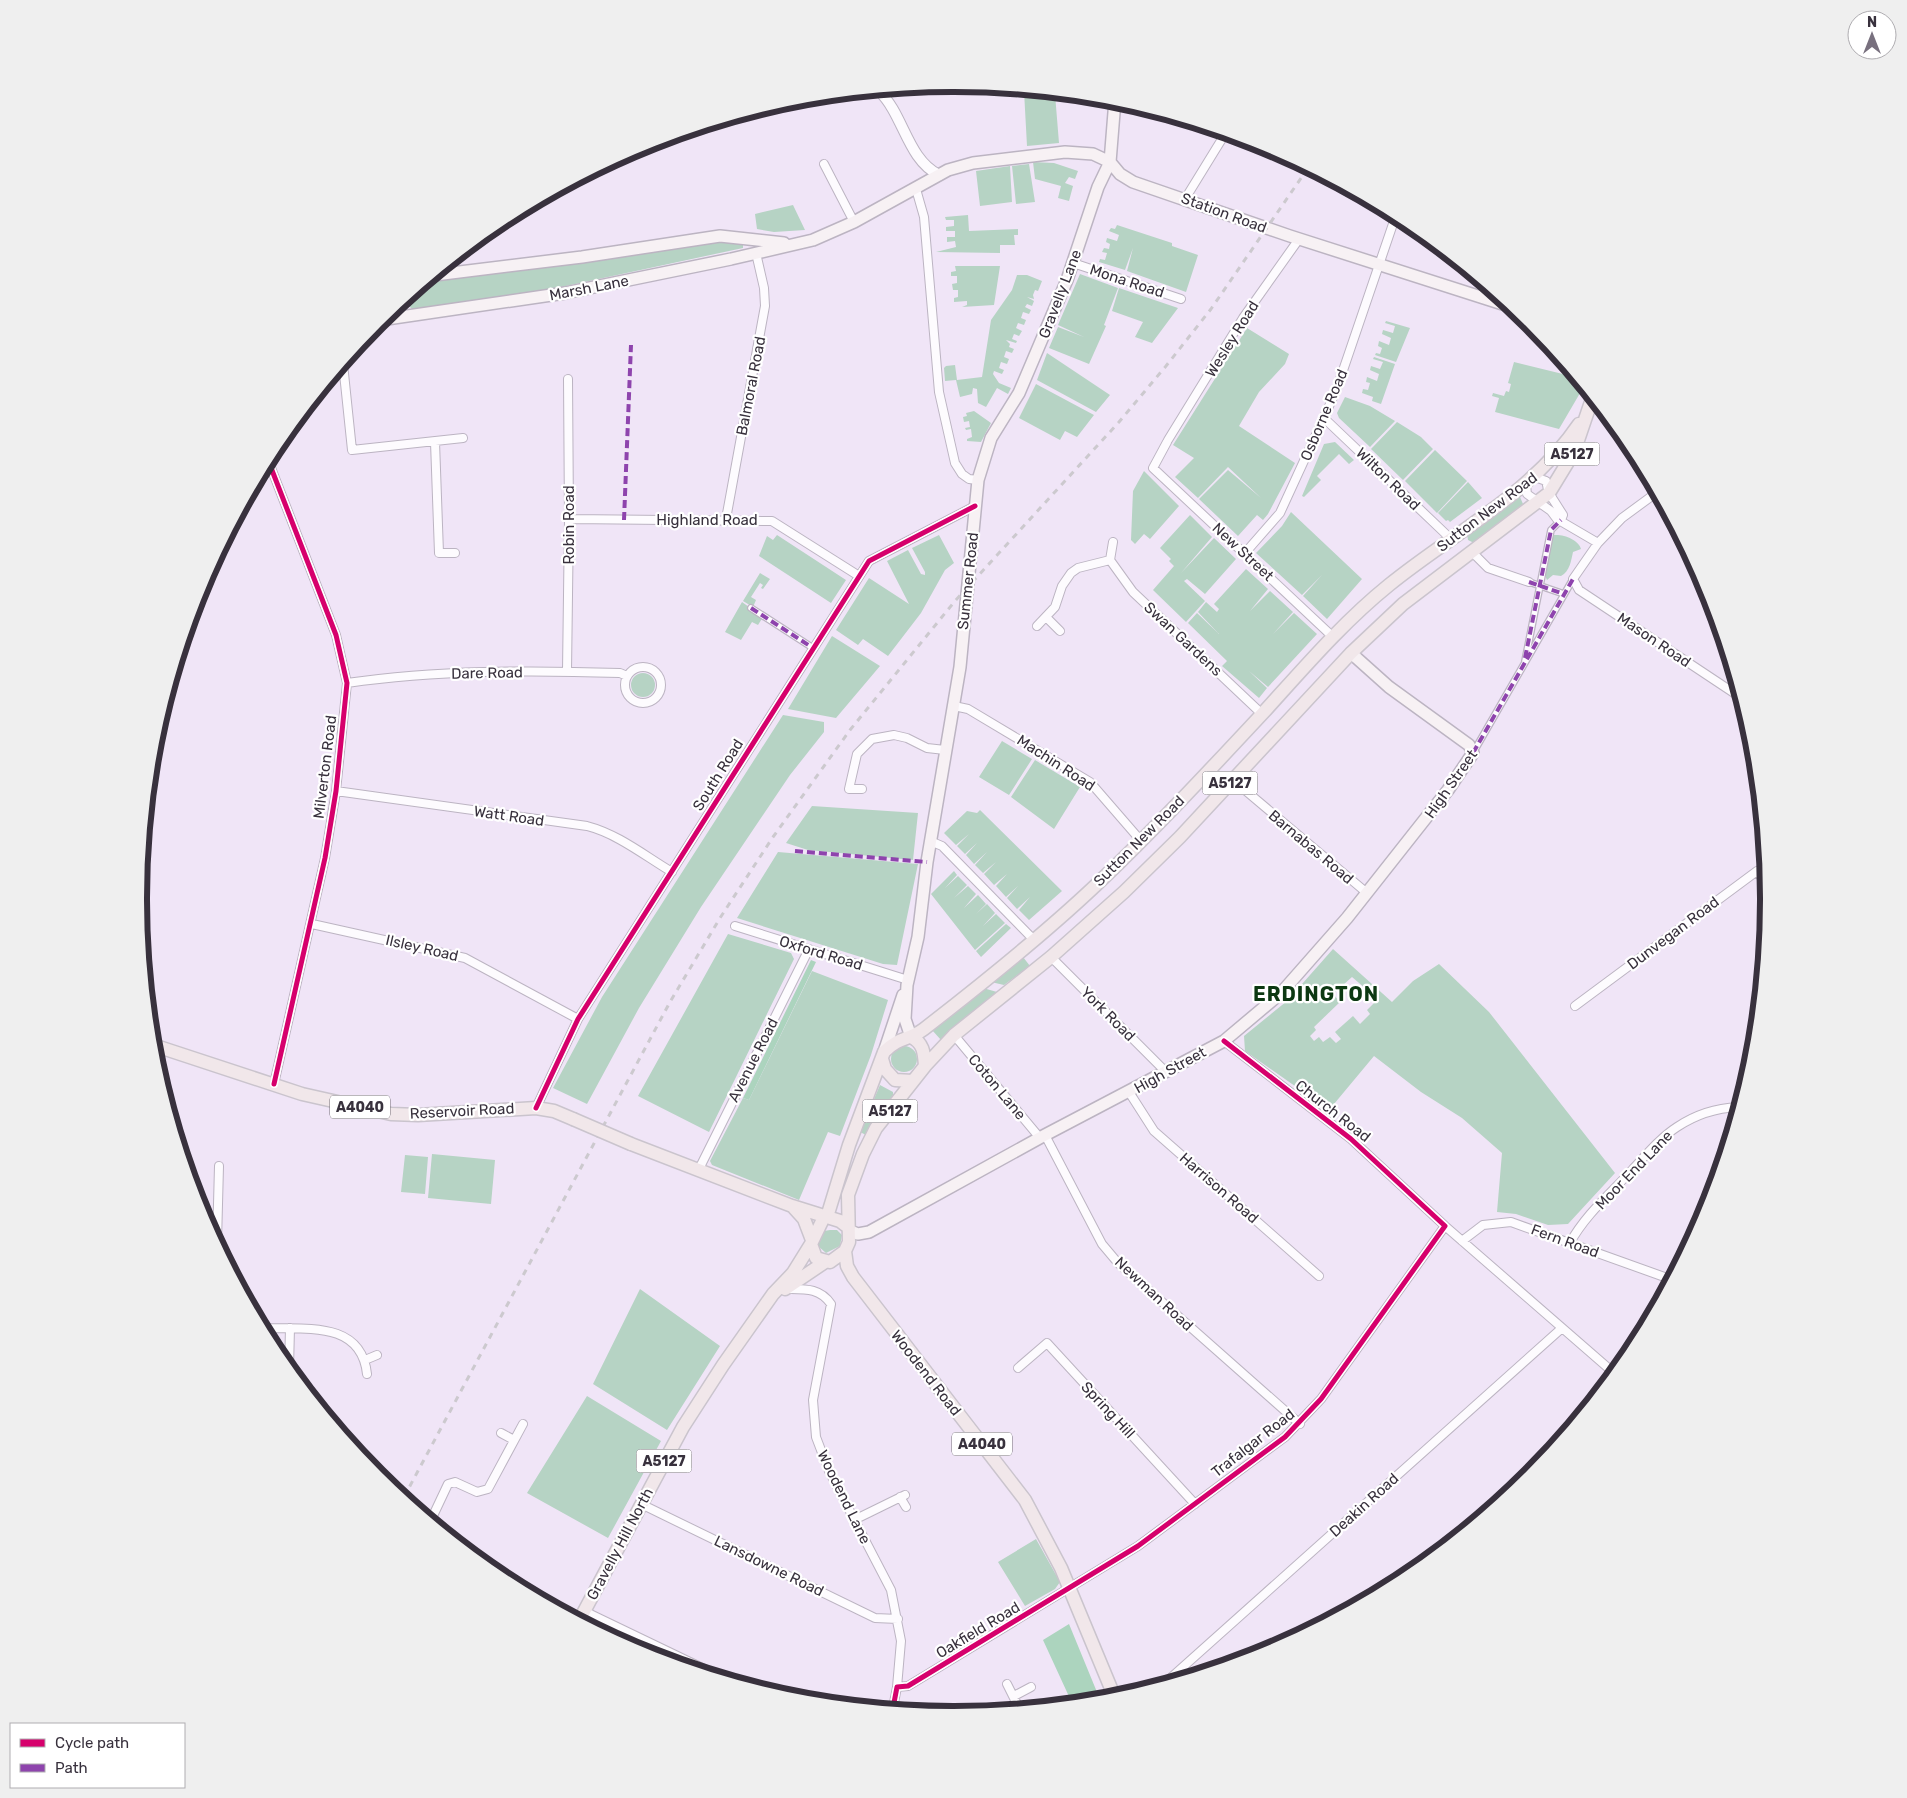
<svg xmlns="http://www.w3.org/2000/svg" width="1907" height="1798" viewBox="0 0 1907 1798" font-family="Rubik,sans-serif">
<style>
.green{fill:#b6d3c4;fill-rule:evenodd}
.forest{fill:#acd4be}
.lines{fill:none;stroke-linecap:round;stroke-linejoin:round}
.pedestrian-casing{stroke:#bcb4c2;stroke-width:8}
.minor-casing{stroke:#bcb4c2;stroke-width:10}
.tertiary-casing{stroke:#bcb4c2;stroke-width:12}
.secondary-casing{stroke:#bcb4c2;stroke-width:14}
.primary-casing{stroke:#cac4cd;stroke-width:15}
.pedestrian{stroke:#fdfbfe;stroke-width:5.5}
.minor{stroke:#fdfbfe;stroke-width:8}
.tertiary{stroke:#fdfbfe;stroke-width:10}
.secondary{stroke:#f7f1f4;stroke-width:11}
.primary{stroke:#f1e7ea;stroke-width:12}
.rail{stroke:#ccc9ce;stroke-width:3;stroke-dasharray:6 6;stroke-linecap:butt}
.primary-bridge-casing{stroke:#cac4cd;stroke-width:15;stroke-linecap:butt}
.primary-bridge{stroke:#f1e7ea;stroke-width:12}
.quiet{stroke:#8e44ad;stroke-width:4;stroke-dasharray:8 4;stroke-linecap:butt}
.cycleway-casing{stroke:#fff;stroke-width:8}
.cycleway{stroke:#d6006c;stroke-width:5}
.labels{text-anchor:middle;stroke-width:4.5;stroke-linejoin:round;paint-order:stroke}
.shield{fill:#fff;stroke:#746f77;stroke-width:1}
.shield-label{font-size:14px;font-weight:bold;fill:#38313d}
.street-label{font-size:15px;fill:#38313d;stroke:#fff}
.district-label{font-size:20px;font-weight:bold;letter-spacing:1px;fill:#0c3812;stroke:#fff}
.rim{fill:none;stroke:#38313d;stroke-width:6}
</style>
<rect width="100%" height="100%" fill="#f0e5f7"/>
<!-- green -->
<path class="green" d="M1024,91L1055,94L1059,143L1027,146Z
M1033,162L1054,163L1078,171L1075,179L1069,177L1065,183L1073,186L1069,201L1058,198L1061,186L1035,179Z
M1029,164L1035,202L1016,204L1012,166Z
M1010,166L1012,202L980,206L976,171Z
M793,205L805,230L774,232L757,229L755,214Z
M968,215L969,231L1018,229V235H1014L1015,245H1000V253L936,252L956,247L955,241L947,242V237H955V231H946V227L954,226V220H946L945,217Z
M1117,225L1172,243V246L1198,255L1186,292L1127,271L1133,248L1125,270L1099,262L1100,259L1105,260L1107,253L1102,252L1104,248L1109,249L1110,244L1106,242L1107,238L1117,241L1119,235L1109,231L1111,228L1115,229Z
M712,240L743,244V248L538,292L412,309L409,306L408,297L429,280L529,268Z
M955,266H1000L994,305L962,307L967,305V301L954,302V298L958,297V290H953L952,284L957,283V276H951V272L956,271Z
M1080,274L1118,288L1104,325L1106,326L1089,364L1049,348L1058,327L1084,337L1058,325Z
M1017,275H1027L1042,281L1038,291L1035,290L1033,295L1034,299L1027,297L1034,301L1032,306L1027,304L1025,307L1031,310L1029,314L1023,312L1021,318L1026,320L1024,325L1018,323L1016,328L1022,331L1019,336L1014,334L1012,339L1017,341L1016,343L1006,340L1010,344L1009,347L1014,349L1012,353L1006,351L1004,357L1009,359L1007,364L1001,362L999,368L1004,370L1002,374L994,371L993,374L999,383L1011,388L1008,394L997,388L986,407L978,403L977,389L973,388L972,394L960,397L956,380L945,381L944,368L946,366L955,365L957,380L982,377L991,320L1012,290Z
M1119,288L1178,308L1152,343L1135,337L1143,322L1112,311Z
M1386,321L1410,328L1396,362L1375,355L1376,353L1380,354L1382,348L1378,346L1379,341L1389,345L1391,338L1382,334L1383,330L1393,333L1395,326L1385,323Z
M1247,328L1289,354L1285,364L1259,392L1239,426L1295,463L1268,514L1263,520L1257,515L1238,536L1199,499L1228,470L1261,498L1228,467L1198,498L1175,477L1194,458L1173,445Z
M1047,353L1110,395L1096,412L1037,380Z
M1374,357L1395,364L1381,404L1372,401L1373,397L1362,393L1363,389L1368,390L1370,383L1366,382L1367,377L1377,381L1379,374L1370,370L1371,366L1380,369L1383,362L1373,359Z
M1514,362L1575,377L1583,388L1559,429L1495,412L1499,398L1492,396L1493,393L1504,396L1506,391L1509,392L1511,384L1508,383Z
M1036,384L1094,415L1077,437L1065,431L1060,440L1019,418Z
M1345,397L1370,406L1395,421L1370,447L1339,418L1337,413Z
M974,411L991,423L981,442L967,441V439L972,437L971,429L966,430L965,428L970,427L969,421L964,422L963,417L967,416L966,413Z
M1397,422L1421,437L1433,449L1403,480L1371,449Z
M1335,442L1354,460L1349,464L1339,454L1317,476L1321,480L1304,497L1302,496L1324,444Z
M1435,450L1467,481L1437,513L1405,481Z
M1144,471L1179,506L1150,539L1144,534L1135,544L1131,540L1133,491Z
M1468,482L1482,498L1450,522L1448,520L1446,521L1438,513Z
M1517,497H1520L1523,504L1474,543L1468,540L1467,534Z
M1291,512L1362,579L1327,619L1303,596L1322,575L1302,595L1256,553L1282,526Z
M1190,515L1212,537L1181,573L1214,538L1236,559L1205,594L1187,579L1184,581L1205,601L1186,622L1153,590L1174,566L1169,561L1171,559L1160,548Z
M777,535L846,580L831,603L759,556L767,536L773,540Z
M939,535L954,563L945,570L921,613L888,656L863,639L858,645L836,630L869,578L909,604L887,561L908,550L921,574L925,575V572L912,548Z
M1554,535C1564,534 1579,540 1581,549L1573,552C1571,561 1570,571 1561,576L1553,575L1547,580C1541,569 1549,545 1554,535Z
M1246,569L1268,589L1250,611L1270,591L1293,612L1273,634L1294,613L1317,634L1268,687L1249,671L1267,688L1259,698L1222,666L1227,661L1188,623L1197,613L1219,634L1198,612L1206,602L1217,612L1219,609L1214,604Z
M760,573L770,579L763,589L761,588L763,585L760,583L751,597L756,600L753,607L743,601Z
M742,602L763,617L758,625L752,622L741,640L725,632Z
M832,636L880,666L836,718L788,709Z
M631 685a12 12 0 1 1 24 0a12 12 0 1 1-24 0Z
M783,715L824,722V732L790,775L701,907L639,1008L587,1104L553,1088L602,997Z
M1002,741L1032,759L1009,795L979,777Z
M1035,760L1080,787L1054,829L1011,797Z
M812,806L918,813L913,860L808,850L786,843Z
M980,810L1062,891L1029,920L1019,910L1030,897L1017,909L1007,898L1018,886L1006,897L996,886L1007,874L994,885L984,874L996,862L983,873L975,865L987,852L974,864L966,855L977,843L965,854L957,846L969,834L956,845L944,833L967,811L977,813Z
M778,852L918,864L897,965L883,964L737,918Z
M954,871L957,875L945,888L958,876L967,885L954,898L968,886L976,894L964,908L978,895L986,904L976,914L987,904L995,913L983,926L996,914L1005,923L975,950L931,894Z
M1006,924L1011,928L981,957L976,951Z
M728,934L791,953L794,959L709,1132L638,1096Z
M1333,949L1392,1002L1413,981L1439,964L1489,1012L1615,1173L1568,1224L1548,1225L1516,1214L1497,1212L1502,1153L1462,1118L1421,1092L1374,1056L1329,1110L1245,1051L1244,1036L1287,1001ZM1352,977L1372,994L1368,997L1374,1003L1367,1010L1370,1014L1360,1024L1353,1016L1335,1032L1341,1039L1336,1043L1330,1037L1323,1042L1319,1037L1314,1041L1310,1036L1316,1030L1314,1027L1340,1002L1333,994Z
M1023,957L1030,966L1004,985L991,982Z
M812,971L888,1000L871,1055L840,1136L828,1132L799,1200L712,1165L710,1161L743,1098L749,1100Z
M983,988L997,992L941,1040L932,1030Z
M891 1059a13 13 0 1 1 26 0a13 13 0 1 1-26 0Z
M880,1085L893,1092V1096L866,1135L860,1132Z
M432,1154L495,1160L491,1204L428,1198Z
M405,1155L428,1157L425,1194L401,1192Z
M830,1230H837L842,1235L840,1246L826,1253L818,1246V1240L824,1231Z
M640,1289L720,1346L667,1430L593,1384Z
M587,1396L661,1441L608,1538L527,1493Z
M1036,1539L1060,1582L1055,1589L1025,1606L998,1562Z"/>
<!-- forest -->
<path class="forest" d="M811,960L816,962L749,1100L743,1098Z
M1069,1624L1099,1697L1100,1700L1072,1703L1043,1640Z"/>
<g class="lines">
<!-- pedestrian casing -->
<g class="pedestrian-casing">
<path id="pedestrian" d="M1529,582L1564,594
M751,608L813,648
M1525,661L1551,530L1561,520
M1473,753L1573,579"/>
</g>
<!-- minor casing -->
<g class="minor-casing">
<path id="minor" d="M824,164L854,222
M916,189L924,217L939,392L955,463L962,474L969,479L978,480
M1185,199L1225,134
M1073,263L1181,299
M343,364L352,450L463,438
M1325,419L1451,539
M1168,440L1243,318L1299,239
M435,442L439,553H455
M1167,442L1153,468L1333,637
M268,460L336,635L347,683L336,791L325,858L274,1084
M1535,477L1546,481L1549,493L1563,515L1561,520
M1526,485L1527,494L1551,511L1557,519L1598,543
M1656,493L1622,518L1598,543L1573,579L1579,590L1740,697
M569,519L772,521L859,576
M726,519L765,306L764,288L756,253
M1113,542L1110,560L1133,592L1262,714
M1472,552L1488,568L1529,582
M1245,553L1280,513L1336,391L1396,215
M1046,617L1060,631
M1037,626L1055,607L1062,586L1071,573L1078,568L1110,560
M625 685a18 18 0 1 1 36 0a18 18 0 1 1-36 0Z
M567,671L569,519L568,379
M347,683C437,670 530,670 620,673L627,676
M954,706L968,709L1090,782L1142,842
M1233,780L1367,893
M862,789H849L857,754L872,739L894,735L907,738L927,748L945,750
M336,791L587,826C618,834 645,856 672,872
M930,841L942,846L1034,940
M312,924L465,958L578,1019
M735,926L908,980
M1051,957L1165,1071
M1759,982L1761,981
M1575,1006L1757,871L1767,885
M954,1035L1040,1138
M1224,1041L1351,1139L1445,1226L1614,1373
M1129,1092L1154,1131L1319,1276
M536,1108L578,1019L869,561L975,506
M1045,1135L1102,1244L1118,1263L1300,1424
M698,1171L809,949
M1462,1241L1483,1225L1511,1222L1670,1279
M217,1242L219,1166
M1570,1243C1585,1215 1611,1193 1632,1170C1646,1155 1660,1138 1677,1127C1695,1115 1717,1108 1738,1107
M787,1289C806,1289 820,1288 831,1304L813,1400L816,1437L829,1471L891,1590L901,1641L897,1687L893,1708
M263,1328C302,1330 361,1319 367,1374
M365,1360L377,1355
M289,1368L290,1328
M1018,1368L1047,1343L1195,1504
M501,1433L514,1440
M900,1497L906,1507
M641,1504L875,1618L898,1619
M431,1520L448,1484L455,1482L477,1492L488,1489L523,1424
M854,1520L905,1495
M584,1611L715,1674
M642,1652L647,1642
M1165,1683L1562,1328
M1007,1684L1019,1708
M897,1687L908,1686L1138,1546L1285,1437L1321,1399L1445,1226
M1014,1696L1031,1687"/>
</g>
<!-- tertiary casing -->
<g class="tertiary-casing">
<path id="tertiary" d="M879,91C904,115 907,159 939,175"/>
</g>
<!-- secondary casing -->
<g class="secondary-casing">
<path id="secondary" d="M435,275L582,257L720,236L784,243
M380,320L565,293L731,259L813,240L854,222L948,170L973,163L1065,152L1093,154L1110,162L1120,174L1133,182L1290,236L1512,307
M911,1037L905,1019L907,985L918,937L927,862L960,667L978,480L991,438L1019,393L1039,346L1067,280L1098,187L1110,162L1115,100
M884,1052L903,995
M850,1231L858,1234L869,1232L1045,1135L1224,1041L1281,993L1347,918L1448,790L1473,753L1469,745L1389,687L1351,653"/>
</g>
<!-- primary casing -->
<g class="primary-casing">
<path id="primary" d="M911,1037C924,1043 924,1054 925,1066
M153,1045L302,1094L391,1114L418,1115L536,1108L554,1111L573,1119
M882,1059L885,1069L895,1080L913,1081
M631,1144L792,1206L840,1221L849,1228
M794,1208L804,1219L812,1240
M824,1217L811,1244L816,1258L830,1262L845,1251L849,1242L848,1195L863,1154L876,1128L925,1066L954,1035L1051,957L1124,892L1180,837L1351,653L1403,604L1549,493L1574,452L1592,399
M827,1217L849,1145L884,1052C900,1036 908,1041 924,1029C982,984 1041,937 1095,886C1153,831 1208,772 1263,713C1303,669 1342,623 1389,585C1454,532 1531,495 1579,424
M845,1251L847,1266L853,1277L1025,1500L1061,1568L1115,1698
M785,1289L825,1262
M580,1619L683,1427L723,1365L773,1294L793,1273L811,1244"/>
</g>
<!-- pedestrian -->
<use href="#pedestrian" class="pedestrian"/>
<!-- minor -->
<use href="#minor" class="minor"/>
<!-- tertiary -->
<use href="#tertiary" class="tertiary"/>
<!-- secondary -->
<use href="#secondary" class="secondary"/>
<!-- primary -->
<use href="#primary" class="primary"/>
<!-- rail -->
<path class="rail" d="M404,1497L670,1002L720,918L773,837L850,730L955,601L1119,422L1166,366L1211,309L1308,168"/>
<!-- primary-bridge casing -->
<g class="primary-bridge-casing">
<path id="primary-bridge" d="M573,1119L631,1144"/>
</g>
<!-- primary-bridge -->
<use href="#primary-bridge" class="primary-bridge"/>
<!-- quiet -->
<path class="quiet" d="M624,520L631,345
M1529,582L1564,594
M751,608L813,648
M1525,658L1551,530L1561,520
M1473,753L1573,579
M795,851L927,862"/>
<!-- cycleway casing -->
<g class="cycleway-casing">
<path id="cycleway" d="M268,460L336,635L347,683L336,791L325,858L274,1084
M536,1108L578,1019L869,561L975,506
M893,1708L897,1687L908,1686L1138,1546L1285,1437L1321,1399L1445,1226L1351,1139L1224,1041"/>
</g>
<!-- cycleway -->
<use href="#cycleway" class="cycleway"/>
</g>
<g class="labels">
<!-- shield labels -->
<g class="shield">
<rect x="1544.5" y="442.5" width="55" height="23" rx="4"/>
<rect x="1202.5" y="771.5" width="55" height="23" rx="4"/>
<rect x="330" y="1095.5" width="60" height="23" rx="4"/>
<rect x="862.5" y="1099.5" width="55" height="23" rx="4"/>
<rect x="952" y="1432.5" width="60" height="23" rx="4"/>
<rect x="636.5" y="1449.5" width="55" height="23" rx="4"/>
</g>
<g class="shield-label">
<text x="1572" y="459">A5127</text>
<text x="1230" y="788">A5127</text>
<text x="360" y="1112">A4040</text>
<text x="890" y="1116">A5127</text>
<text x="982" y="1449">A4040</text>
<text x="664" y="1466">A5127</text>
</g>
<!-- street labels -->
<g class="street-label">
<text transform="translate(1224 213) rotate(20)" y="5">Station Road</text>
<text transform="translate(1127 281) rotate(18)" y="5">Mona Road</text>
<text transform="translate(589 288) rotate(-11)" y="5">Marsh Lane</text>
<text transform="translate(1060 294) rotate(-69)" y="5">Gravelly Lane</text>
<text transform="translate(1232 339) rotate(-58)" y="5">Wesley Road</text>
<text transform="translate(751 386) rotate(-79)" y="5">Balmoral Road</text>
<text transform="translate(1324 415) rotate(-67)" y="5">Osborne Road</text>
<text transform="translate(1388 479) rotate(44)" y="5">Wilton Road</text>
<text transform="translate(1487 512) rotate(-37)" y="5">Sutton New Road</text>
<text x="707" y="525">Highland Road</text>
<text transform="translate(569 525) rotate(-90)" y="5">Robin Road</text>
<text transform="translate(1243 552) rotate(43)" y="5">New Street</text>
<text transform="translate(968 581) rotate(-84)" y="5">Summer Road</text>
<text transform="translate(1183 639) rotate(43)" y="5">Swan Gardens</text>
<text transform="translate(1654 640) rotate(34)" y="5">Mason Road</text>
<text transform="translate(487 673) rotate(-1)" y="5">Dare Road</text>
<text transform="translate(1056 763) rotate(33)" y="5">Machin Road</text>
<text transform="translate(325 767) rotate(-83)" y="5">Milverton Road</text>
<text transform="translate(718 775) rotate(-58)" y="5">South Road</text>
<text transform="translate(1451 784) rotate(-55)" y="5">High Street</text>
<text transform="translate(509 816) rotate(8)" y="5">Watt Road</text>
<text transform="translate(1139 841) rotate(-45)" y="5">Sutton New Road</text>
<text transform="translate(1311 847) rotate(40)" y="5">Barnabas Road</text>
<text transform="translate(1673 933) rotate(-37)" y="5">Dunvegan Road</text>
<text transform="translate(422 948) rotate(13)" y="5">Ilsley Road</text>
<text transform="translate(821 953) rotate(17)" y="5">Oxford Road</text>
<text transform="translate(1108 1014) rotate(45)" y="5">York Road</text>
<text transform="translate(753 1060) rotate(-63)" y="5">Avenue Road</text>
<text transform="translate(1170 1070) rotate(-29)" y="5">High Street</text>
<text transform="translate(997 1087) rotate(50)" y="5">Coton Lane</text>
<text transform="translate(462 1111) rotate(-3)" y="5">Reservoir Road</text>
<text transform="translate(1333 1111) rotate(38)" y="5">Church Road</text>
<text transform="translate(1634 1170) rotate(-46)" y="5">Moor End Lane</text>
<text transform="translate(1219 1188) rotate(41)" y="5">Harrison Road</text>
<text transform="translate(1565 1241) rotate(20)" y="5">Fern Road</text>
<text transform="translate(1154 1294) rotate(43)" y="5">Newman Road</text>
<text transform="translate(926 1373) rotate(52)" y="5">Woodend Road</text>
<text transform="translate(1108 1410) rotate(47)" y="5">Spring Hill</text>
<text transform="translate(1253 1443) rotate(-38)" y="5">Trafalgar Road</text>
<text transform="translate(844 1497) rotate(64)" y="5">Woodend Lane</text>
<text transform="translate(1364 1505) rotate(-42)" y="5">Deakin Road</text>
<text transform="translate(620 1544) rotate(-62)" y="5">Gravelly Hill North</text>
<text transform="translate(769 1566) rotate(26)" y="5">Lansdowne Road</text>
<text transform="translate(978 1630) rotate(-31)" y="5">Oakfield Road</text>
</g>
<!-- district labels -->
<g class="district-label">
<text x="1316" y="1001">ERDINGTON</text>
</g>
</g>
<!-- crop -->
<path d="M0 0H1907V1798H0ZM953 92H954A806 806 0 0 1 1760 898V900A806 806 0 0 1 954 1706H953A806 806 0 0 1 147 900V898A806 806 0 0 1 953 92Z" fill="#efefef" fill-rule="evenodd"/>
<path class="rim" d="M953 92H954A806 806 0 0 1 1760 898V900A806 806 0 0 1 954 1706H953A806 806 0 0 1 147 900V898A806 806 0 0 1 953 92Z"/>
<!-- legend -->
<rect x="10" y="1723" width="175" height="65" fill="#ffffff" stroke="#afadb1"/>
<rect x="20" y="1739" width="25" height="8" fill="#d6006c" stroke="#afadb1"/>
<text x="55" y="1748" font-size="15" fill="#38313d">Cycle path</text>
<rect x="20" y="1764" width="25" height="8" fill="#8e44ad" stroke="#afadb1"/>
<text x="55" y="1773" font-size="15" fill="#38313d">Path</text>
<!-- north arrow -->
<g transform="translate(1872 35)"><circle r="24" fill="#ffffff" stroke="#afadb1"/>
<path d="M0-4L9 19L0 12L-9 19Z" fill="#78707e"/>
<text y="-8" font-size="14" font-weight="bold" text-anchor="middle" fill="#38313d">N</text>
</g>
</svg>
